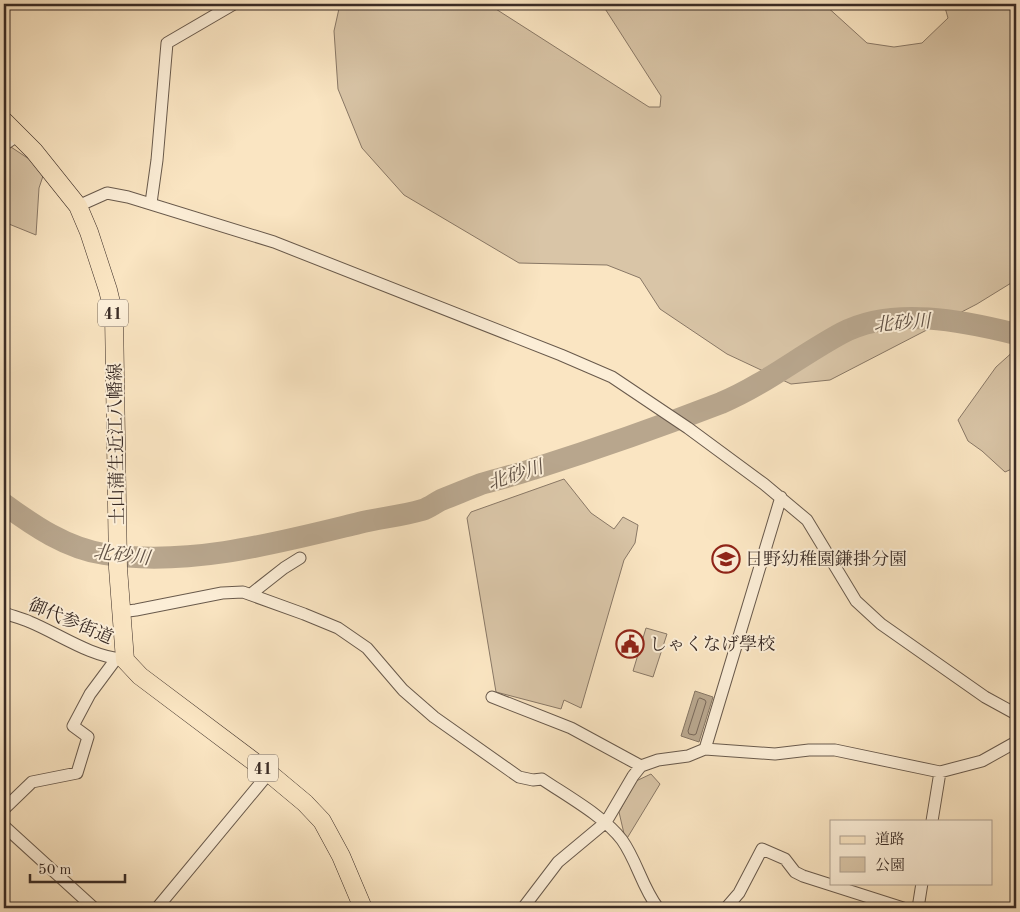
<svg xmlns="http://www.w3.org/2000/svg" width="1020" height="912" viewBox="0 0 1020 912" font-family="'Old Standard TT','Noto Serif JP',serif">
<style>
.green{fill:#d9c5a7;stroke:#897866}
.water{fill:#b8a68d;stroke:#857563}
.lines{fill:none;stroke-linecap:round;stroke-linejoin:round}
.shore{stroke:#786859;stroke-width:1}
.river{stroke:#b8a68d;stroke-width:22}
.street-casing{stroke:#695a4c;stroke-width:13}
.primary-casing{stroke:#392b25;stroke-width:19}
.street{stroke:#fceed7;stroke-width:11}
.primary{stroke:#fae5c2;stroke-width:18}
.labels{text-anchor:middle;stroke-width:4;stroke-linejoin:round;paint-order:stroke}
.shield{fill:#fceed7;stroke:#74665a;stroke-width:1}
.shield-label{font-size:16px;font-weight:bold;fill:#392b25}
.street-label{font-size:18px;fill:#392b25;stroke:#fceed7}
.poi-label{font-size:18px;fill:#392b25;stroke:#fceed7;text-anchor:start}
.water-label{font-size:19px;font-style:italic;fill:#5f5044;stroke:#fceed7}
</style>
<rect width="100%" height="100%" fill="#fae5c2"/>
<filter id="stains"><feTurbulence type="fractalNoise" baseFrequency=".004" numOctaves="4"/><feColorMatrix values="0 0 0 0 .2 0 0 0 0 .09 0 0 0 0 .02 0 0 0 .5 -.17"/></filter>
<radialGradient id="worn" r=".72"><stop offset=".6" stop-color="#630" stop-opacity="0"/><stop offset="1" stop-color="#630" stop-opacity=".3"/></radialGradient>
<!-- green -->
<path class="green" d="M340,4H488L649,107H660L661,96L602,4H824L867,43L894,47L922,43L948,18L944,4H1016V280L977,304L830,380L791,384L727,354L660,309L640,278L607,265L519,263L404,195L362,148L338,89L334,31Z
M8,145L29,159L44,173L39,188L36,235L4,222V148Z
M1016,349V467L1005,472L982,451L968,441L958,420L996,367Z
M564,479L591,513L614,529L623,517L638,525L635,543L624,560L581,708L564,700L561,709L496,692L467,518L471,512Z
M646,628L667,634L653,677L633,671Z
M651,774L660,784L626,840L625,838L619,812L636,781Z"/>
<!-- water -->
<path class="water" d="M695,691L713,697L699,742L681,736Z"/>
<g class="lines">
<!-- shore -->
<path class="shore" d="M700,698L705,700L706,702L696,734L694,735L689,734L688,731L698,700Z"/>
<!-- river -->
<path class="river" d="M4,504C34,526 66,548 104,554C188,567 277,543 359,523C379,518 401,516 422,510C429,508 435,503 441,500C454,495 468,489 481,484C498,479 516,475 533,469C596,449 659,427 721,403C764,385 801,355 842,333C893,306 964,321 1016,334"/>
<!-- street casing -->
<g class="street-casing">
<path id="street" d="M4,145L17,136
M151,203L157,160L167,43L234,4
M78,206L107,193L128,197L274,242L561,355L612,377L688,428L764,484L807,520L856,601L881,624L985,697L1016,714
M251,594L284,568L300,558
M121,612L136,610L222,593L243,592L304,614L338,628L367,648L403,690L434,717L519,777L533,780L542,779C567,796 605,817 622,840C637,861 642,887 658,908
M4,613C12,616 21,618 30,622C59,634 91,657 123,659
M492,697L571,728L641,766
M705,749L781,497
M4,809L32,782L77,773L88,737L73,726L90,694L116,659
M932,821L940,772
M4,826L94,908
M157,908L269,773
M523,908L558,862L606,822L633,776L641,766L658,760L688,756L705,749L775,754L809,750H835L940,772L982,761L1016,742
M726,908L739,893L762,849L785,859L795,872L803,876L903,908
M918,908L922,883"/>
</g>
<!-- primary casing -->
<g class="primary-casing">
<path id="primary" d="M4,121L34,151L78,206L89,232L108,290L114,315L118,568L125,660L140,676L269,773L305,803L322,821L341,856L363,908"/>
</g>
<!-- street -->
<use href="#street" class="street"/>
<!-- primary -->
<use href="#primary" class="primary"/>
</g>
<!-- icons -->
<defs>
<g id="school-ring" transform="scale(1.4375)"><circle r="9.5" fill="#fceed7" stroke="#8f2418" stroke-width="1.5"/><path d="M0-5L7-2L0 1L-7-2ZM-4 1L0 2.5L4 1V4Q0 6-4 4Z" fill="#8f2418"/></g>
<g id="civic-ring" transform="scale(1.4375)"><circle r="9.5" fill="#fceed7" stroke="#8f2418" stroke-width="1.5"/><path d="M-.6-6.5H3V-4.5H.6V-3L4-1V1h2V6H-6V1h2V-1L-.6-3ZM-1.2 2.5V6h2.4V2.5Z" fill="#8f2418"/></g>
</defs>
<g fill-rule="evenodd">
<use href="#school-ring" x="726" y="559"/>
<use href="#civic-ring" x="630" y="644"/>
</g>
<g class="labels">
<!-- shield labels -->
<g class="shield">
<rect x="98" y="299.5" width="30" height="27" rx="4"/>
<rect x="248" y="754.5" width="30" height="27" rx="4"/>
</g>
<g class="shield-label">
<text x="113" y="319">41</text>
<text x="263" y="774">41</text>
</g>
<!-- street labels -->
<g class="street-label">
<text transform="translate(116 444) rotate(-91)" y="6">土山蒲生近江八幡線</text>
<text transform="translate(71 621) rotate(23)" y="6">御代参街道</text>
</g>
<!-- poi labels -->
<g class="poi-label">
<text x="745" y="565">日野幼稚園鎌掛分園</text>
<text x="649" y="650">しゃくなげ學校</text>
</g>
<!-- water labels -->
<g class="water-label">
<text transform="translate(902 322) rotate(-4)" y="7">北砂川</text>
<text transform="translate(515 474) rotate(-18)" y="7">北砂川</text>
<text transform="translate(122 554) rotate(7)" y="7">北砂川</text>
</g>
</g>
<!-- margin -->
<rect width="1020" height="912" fill="none" stroke="#fae5c2" stroke-width="20"/>
<rect x="5" y="5" width="1010" height="902" fill="none" stroke="#392b25" stroke-width="2.5"/>
<rect x="10" y="10" width="1000" height="892" fill="none" stroke="#392b25"/>
<!-- legend -->
<rect x="830" y="820" width="162" height="65" fill="#fceed7" stroke="#aea090"/>
<rect x="840" y="836" width="25" height="8" fill="#fae5c2" stroke="#aea090"/>
<text x="875" y="844" font-size="15" fill="#392b25">道路</text>
<rect x="840" y="857" width="25" height="15" fill="#d9c5a7" stroke="#aea090"/>
<text x="875" y="870" font-size="15" fill="#392b25">公園</text>
<!-- scale -->
<path d="M30 874v8h95v-8" fill="none" stroke="#392b25" stroke-width="2.5"/>
<text x="38" y="874" font-size="15" fill="#392b25" stroke="#fceed7" stroke-width="4" paint-order="stroke">50 m</text>
<rect width="100%" height="100%" filter="url(#stains)"/>
<rect width="100%" height="100%" fill="url(#worn)"/>
</svg>
